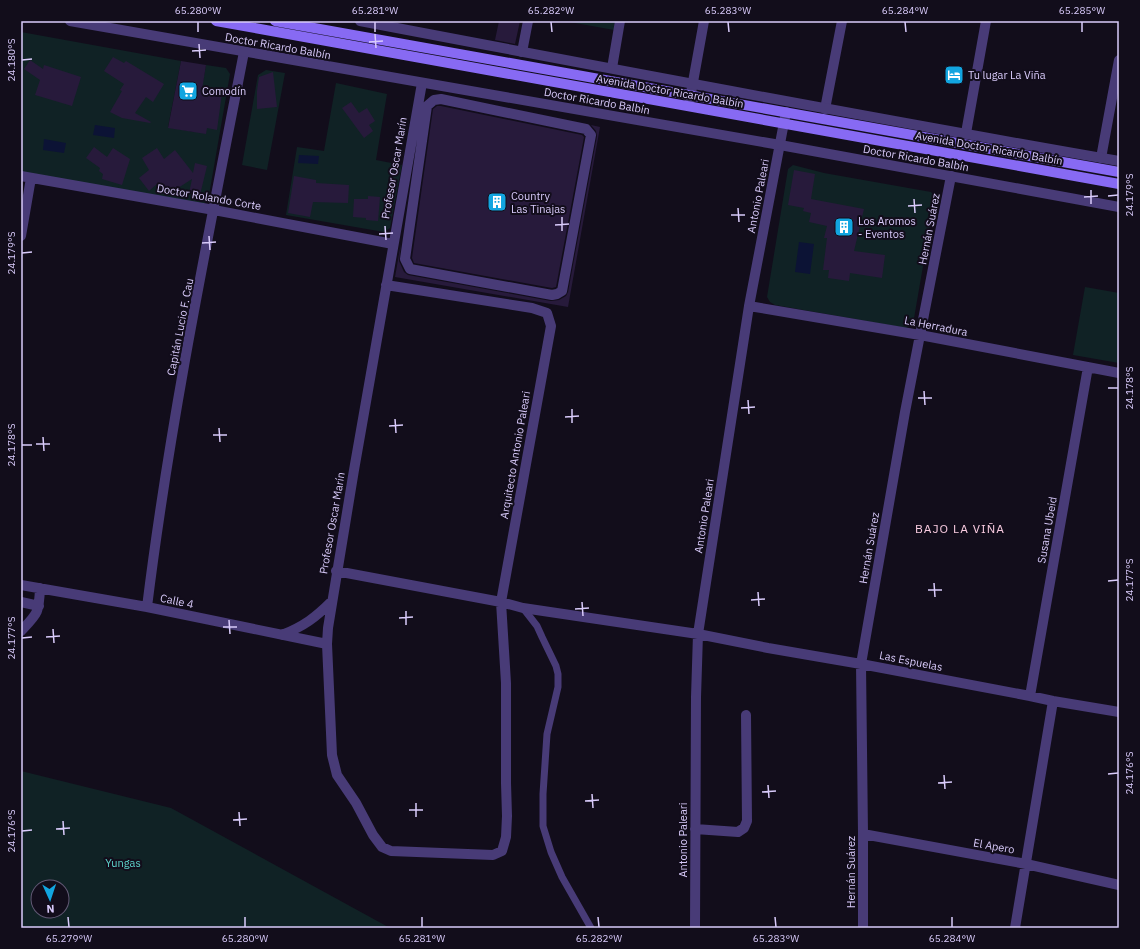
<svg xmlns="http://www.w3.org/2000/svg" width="1140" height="949" viewBox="0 0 1140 949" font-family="'IBM Plex Sans',sans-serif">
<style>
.green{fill:#102225;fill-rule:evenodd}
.water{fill:#0c1335}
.building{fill:#271a3b}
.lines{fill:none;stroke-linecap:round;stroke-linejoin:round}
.service{stroke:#483b77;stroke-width:7}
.minor{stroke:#483b77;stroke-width:10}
.tertiary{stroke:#483b77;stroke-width:10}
.secondary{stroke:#876af3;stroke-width:10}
.ticks{fill:none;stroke:#d9cbfb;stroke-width:1.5}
.labels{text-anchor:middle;stroke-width:4;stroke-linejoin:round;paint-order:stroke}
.street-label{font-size:11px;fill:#d9cbfb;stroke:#120d1b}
.poi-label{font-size:11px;fill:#d9cbfb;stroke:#120d1b;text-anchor:start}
.park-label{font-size:11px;fill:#5ed4cc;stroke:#120d1b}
.neighbourhood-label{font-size:12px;letter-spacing:1px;fill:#fbcde2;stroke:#120d1b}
.neatline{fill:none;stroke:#d9cbfb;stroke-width:1.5}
.ticks-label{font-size:10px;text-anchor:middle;fill:#d9cbfb}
</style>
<rect width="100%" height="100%" fill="#120d1b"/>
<!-- green -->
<path class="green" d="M564,21H615L614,30Z
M21,32L181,61L168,127L194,132L206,65L226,68L230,74L208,201L202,204L21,172Z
M266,70L285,73L267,170L242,165L258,75Z
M336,83L387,94L376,160L402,165L390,228L384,232L286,215L297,147L324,151Z
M793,165L824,173L931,192L935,197L913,324L906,328L775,305L770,302L767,297L788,169Z
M1085,287L1119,293V363L1073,355Z
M21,771L171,808L390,928H21ZM38,887H62V911H38Z"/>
<!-- water -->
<path class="water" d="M95,125L115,128L114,138L93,135Z
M44,139L66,143L64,153L43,150Z
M299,155L319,156L318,164L298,163Z
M799,242L814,244L810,274L795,272Z"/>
<!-- building -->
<path class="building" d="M499,21H520L515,44L495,40Z
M113,57L124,63L126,61L164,84L153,102L146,97L135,113L151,122L150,123L122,118L110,112L122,91L120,90L124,84L104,71Z
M30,60L43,69L44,65L81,77L72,106L35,95L40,80L24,69Z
M181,61L206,65L202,90L222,93L217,130L207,128L206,134L168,128Z
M273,72L277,107L257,109V91L259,77Z
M351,102L359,113L367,108L375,121L369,125L373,131L364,138L342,108Z
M437,106H441L582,135L584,137L556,287L552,288L414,263L412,258L433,109Z
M591,125L600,127L568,307L395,277L401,243L399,261L404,272L408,275L551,301L559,300L566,296L568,292L597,136L596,131Z
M94,147L107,157L113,148L130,159L122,185L102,179L103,174L99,171L100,168L86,158Z
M157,148L164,159L175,150L193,173L195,163L207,166L200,195L189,193L192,179L167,195H165L158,183L149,191L139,178L149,170L142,158Z
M794,170L815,174L811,199L864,209L854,251L885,255L882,278L850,273L849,281L828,278L829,270H823L827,238H824L827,226L809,222L811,213L803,211L804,208L788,205Z
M294,176L316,180V183L349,185L348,203L313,202L310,217L288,213Z
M368,196L380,197L378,221L366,220V218L353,217L354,199H368Z"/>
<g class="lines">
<!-- service -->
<path class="service" d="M523,608L537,626L542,637L556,666L558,674V687L547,734L543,794V826L551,852L562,877L591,928"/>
<!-- minor -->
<path class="minor" d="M522,52L528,21
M612,68L620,21
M441,99L586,129L591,135L562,291L557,294L552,295L410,269L405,259L427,106L434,100Z
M689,104L704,21
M825,109L842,21
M966,133L986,21
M1101,158L1119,60
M21,176L214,210L393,244
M21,236L31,178
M386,285L532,308L547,313L551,326L501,602L506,683V783L507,816L506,837L502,851L493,855L391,851L382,847L373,835L356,803L337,775L332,755L327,644L328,628L354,470L422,83
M749,306L920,335L1119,373
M336,571L501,602L523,608L698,634L768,648L861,664L1030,696L1053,701L1119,712
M21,585L147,607L327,644
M21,602L39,606
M147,607C170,421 208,237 244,52
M21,631C38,613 39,613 40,588
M282,635C304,626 315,618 332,601
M1030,696L1088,367
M695,829L738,832L744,828L747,821L746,715
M863,834L1026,864L1119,885
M695,928L696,697L698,634L749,306L786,112
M863,928V834L861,664L905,412L951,176
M1015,928L1053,701"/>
<!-- tertiary -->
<path class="tertiary" d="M70,21L780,145L1119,207
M360,21C612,69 865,117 1119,161"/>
<!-- secondary -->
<path class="secondary" d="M216,21L1119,184
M275,21L1119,172"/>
</g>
<!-- ticks -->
<path class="ticks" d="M198,22V32M375,22V32M551,22L552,32M728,22L729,32M905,22L906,32M1082,22V32M375,34L376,48M369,42L383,41M199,44L200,58M192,51L206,50M22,60L32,59M1091,190V204M1108,196L1118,195M1084,197L1098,196M914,199L915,213M908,206L922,205M738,208L739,222M731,215H745M562,217V231M555,225L569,224M385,226L386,240M379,234L393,233M209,236L210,250M202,243L216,242M22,253L32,252M1108,388H1118M924,391L925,405M918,398H932M748,400L749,414M741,408L755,407M572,409V423M565,417L579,416M395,419L396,433M389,426L403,425M219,428L220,442M213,435H227M43,437L44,451M36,444H50M22,445H32M1108,581L1118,580M934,583L935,597M928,590H942M758,592L759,606M751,600L765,599M582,602L583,616M575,609L589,608M406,611V625M399,618L413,617M229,620L230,634M223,627H237M53,629L54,643M46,637L60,636M22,638L32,637M1108,774L1118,773M944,775L945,789M938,783L952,782M768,785L769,798M762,792L776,791M592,794L593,808M585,801L599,800M416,803V817M409,810H423M239,812L240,826M233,820L247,819M63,821L64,835M56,829L70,828M22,831L32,830M68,917L69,927M245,917V927M422,917V927M598,917L599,927M775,917L776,927M952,917V927"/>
<!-- icons -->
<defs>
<g id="hotel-square" transform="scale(1)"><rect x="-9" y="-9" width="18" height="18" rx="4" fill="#12a5e0" stroke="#120d1b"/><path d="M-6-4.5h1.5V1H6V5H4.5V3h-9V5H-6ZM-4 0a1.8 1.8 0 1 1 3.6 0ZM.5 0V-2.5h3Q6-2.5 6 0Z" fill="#fff"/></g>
<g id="supermarket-square" transform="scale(1)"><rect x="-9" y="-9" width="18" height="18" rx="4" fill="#12a5e0" stroke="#120d1b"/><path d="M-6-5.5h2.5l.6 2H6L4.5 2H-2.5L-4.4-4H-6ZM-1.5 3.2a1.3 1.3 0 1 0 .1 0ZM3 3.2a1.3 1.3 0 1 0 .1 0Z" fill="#fff"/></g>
<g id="building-square" transform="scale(1)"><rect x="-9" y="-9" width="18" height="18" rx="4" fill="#12a5e0" stroke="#120d1b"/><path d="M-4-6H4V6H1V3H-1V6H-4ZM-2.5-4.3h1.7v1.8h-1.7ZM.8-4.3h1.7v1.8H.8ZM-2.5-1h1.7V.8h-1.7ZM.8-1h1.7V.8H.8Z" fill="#fff"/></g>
</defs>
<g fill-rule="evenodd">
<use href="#hotel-square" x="954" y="75"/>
<use href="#supermarket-square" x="188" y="91"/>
<use href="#building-square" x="497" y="202"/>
<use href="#building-square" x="844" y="227"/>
</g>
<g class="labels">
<!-- street labels -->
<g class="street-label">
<text transform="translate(278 46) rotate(10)" y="4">Doctor Ricardo Balbín</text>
<text transform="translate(670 91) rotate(10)" y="4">Avenida Doctor Ricardo Balbín</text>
<text transform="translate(597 101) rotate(10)" y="4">Doctor Ricardo Balbín</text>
<text transform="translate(989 148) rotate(10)" y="4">Avenida Doctor Ricardo Balbín</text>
<text transform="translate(916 158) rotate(10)" y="4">Doctor Ricardo Balbín</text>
<text transform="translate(394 168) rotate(-80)" y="4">Profesor Oscar Marín</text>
<text transform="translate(758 196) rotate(-79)" y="4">Antonio Paleari</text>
<text transform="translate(209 197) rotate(10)" y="4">Doctor Rolando Corte</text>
<text transform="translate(929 229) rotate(-79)" y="4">Hernán Suárez</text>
<text transform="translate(936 326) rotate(11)" y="4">La Herradura</text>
<text transform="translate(180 327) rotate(-79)" y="4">Capitán Lucio F. Cau</text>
<text transform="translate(515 455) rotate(-80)" y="4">Arquitecto Antonio Paleari</text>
<text transform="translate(704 516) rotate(-81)" y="4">Antonio Paleari</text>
<text transform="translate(332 523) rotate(-80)" y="4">Profesor Oscar Marín</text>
<text transform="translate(1047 530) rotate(-80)" y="4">Susana Ubeid</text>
<text transform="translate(869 548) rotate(-80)" y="4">Hernán Suárez</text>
<text transform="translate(177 601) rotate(12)" y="4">Calle 4</text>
<text transform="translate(911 661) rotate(11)" y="4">Las Espuelas</text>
<text transform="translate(683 840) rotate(-90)" y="4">Antonio Paleari</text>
<text transform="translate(994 846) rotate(10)" y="4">El Apero</text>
<text transform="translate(851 872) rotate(-90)" y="4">Hernán Suárez</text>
</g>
<!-- poi labels -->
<g class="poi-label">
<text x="968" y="79">Tu lugar La Viña</text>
<text x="202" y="95">Comodín</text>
<text x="511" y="200">Country<tspan x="511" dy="13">Las Tinajas</tspan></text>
<text x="858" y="225">Los Aromos<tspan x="858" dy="13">- Eventos</tspan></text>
</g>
<!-- park labels -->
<g class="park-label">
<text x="123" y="867">Yungas</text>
</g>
<!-- neighbourhood labels -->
<g class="neighbourhood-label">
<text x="960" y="533">BAJO LA VIÑA</text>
</g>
</g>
<!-- border -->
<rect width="1140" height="949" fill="none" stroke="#120d1b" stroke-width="44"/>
<!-- north arrow -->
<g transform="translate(50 899) rotate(177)"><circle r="19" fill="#120d1b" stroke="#625975"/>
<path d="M0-3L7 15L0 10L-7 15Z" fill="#12a5e0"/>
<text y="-6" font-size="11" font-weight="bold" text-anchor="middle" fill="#d9cbfb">N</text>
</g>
<rect x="22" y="22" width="1096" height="905" class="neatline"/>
<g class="ticks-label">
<text x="198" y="14">65.280°W</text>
<text x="375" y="14">65.281°W</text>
<text x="551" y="14">65.282°W</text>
<text x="728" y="14">65.283°W</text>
<text x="905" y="14">65.284°W</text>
<text x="1082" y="14">65.285°W</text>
<text transform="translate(11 60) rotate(-90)" y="4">24.180°S</text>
<text transform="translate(1129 195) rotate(-90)" y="4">24.179°S</text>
<text transform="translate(11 253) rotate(-90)" y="4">24.179°S</text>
<text transform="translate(1129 388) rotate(-90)" y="4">24.178°S</text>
<text transform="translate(11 445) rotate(-90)" y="4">24.178°S</text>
<text transform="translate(1129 580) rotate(-90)" y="4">24.177°S</text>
<text transform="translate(11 638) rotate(-90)" y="4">24.177°S</text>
<text transform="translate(1129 773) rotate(-90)" y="4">24.176°S</text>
<text transform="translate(11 831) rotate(-90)" y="4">24.176°S</text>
<text x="69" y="942">65.279°W</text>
<text x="245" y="942">65.280°W</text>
<text x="422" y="942">65.281°W</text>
<text x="599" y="942">65.282°W</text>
<text x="776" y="942">65.283°W</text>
<text x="952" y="942">65.284°W</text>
</g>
</svg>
